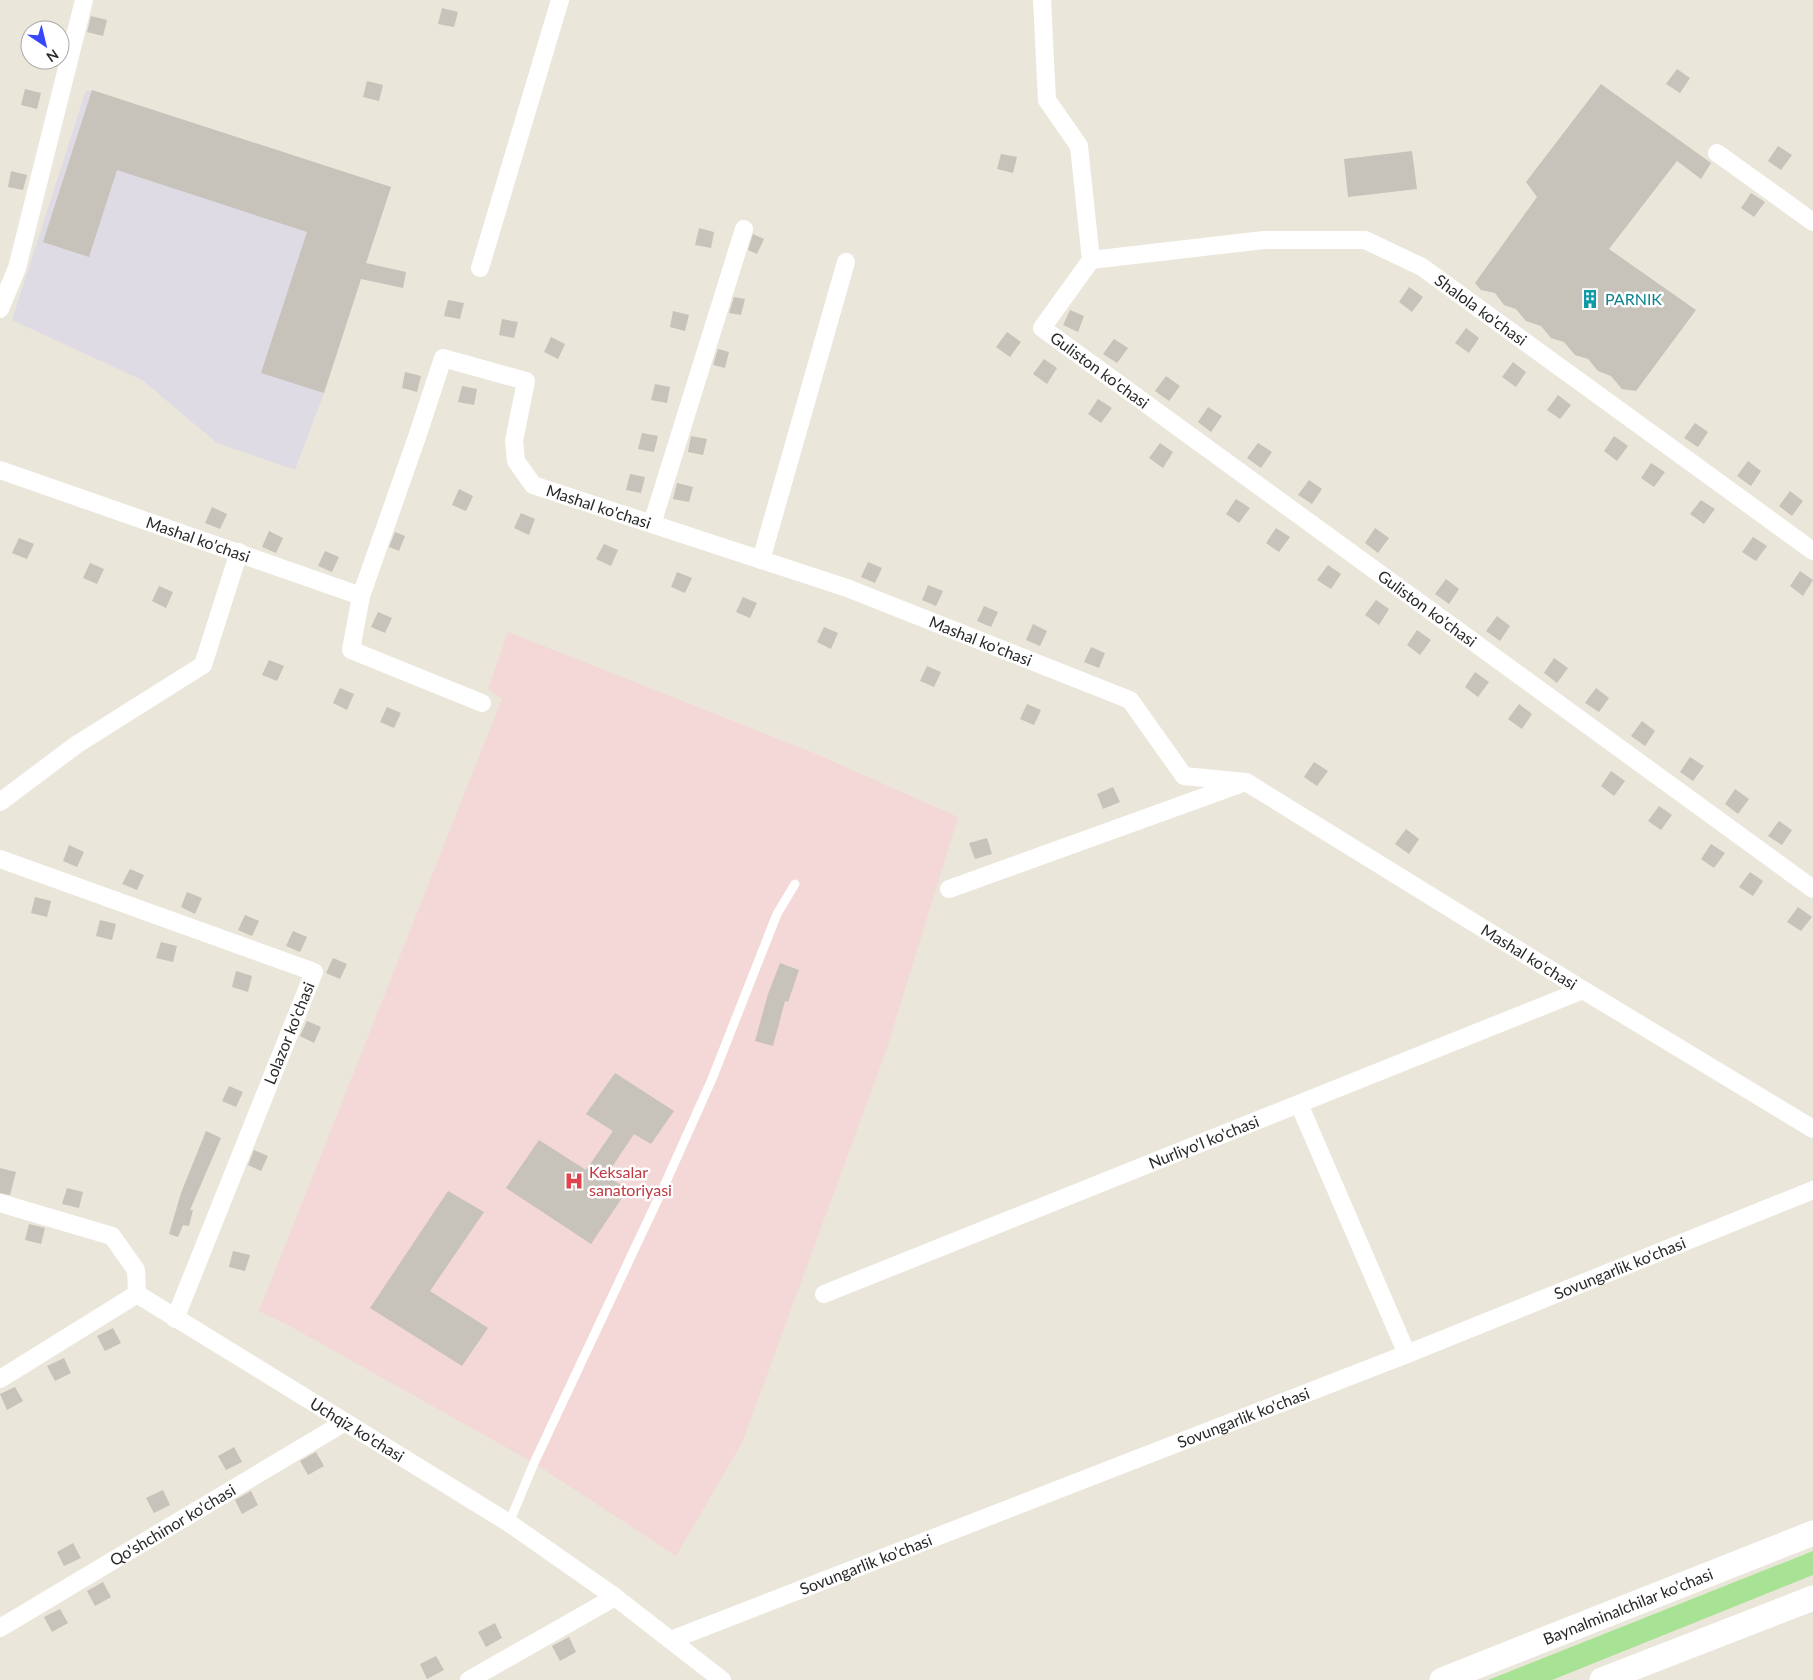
<svg xmlns="http://www.w3.org/2000/svg" width="1813" height="1680" viewBox="0 0 1813 1680" font-family="Lato,sans-serif">
<style>
.industrial{fill:#dedbe4}
.medical{fill:#f3d8d7}
.green{fill:#a8e395}
.building{fill:#c7c2ba}
.lines{fill:none;stroke-linecap:round;stroke-linejoin:round}
.service{stroke:#fff;stroke-width:9}
.minor{stroke:#fff;stroke-width:18}
.secondary{stroke:#fff;stroke-width:25}
.labels{text-anchor:middle;stroke-width:5;stroke-linejoin:round;paint-order:stroke}
.culture-label{font-size:16px;fill:#0d838f;stroke:#fff;text-anchor:start}
.street-label{font-size:16px;fill:#292929;stroke:#fff}
.health-label{font-size:16px;fill:#be3a42;stroke:#fff;text-anchor:start}
</style>
<rect width="100%" height="100%" fill="#ebe6da"/>
<!-- industrial -->
<path class="industrial" d="M86,90L391,187L324,393L295,470L217,443L142,380L12,320Z"/>
<!-- medical -->
<path class="medical" d="M508,632L814,753L958,817L886,1051L742,1443L676,1556L534,1463L286,1324L259,1311L502,699L488,689Z"/>
<!-- green -->
<path class="green" d="M1813,1551V1575L1552,1680H1488Z"/>
<!-- building -->
<path class="building" d="M442,8L458,12L454,27L438,24Z
M91,16L107,20L103,36L87,32Z
M1677,69L1690,78L1680,93L1666,84Z
M367,81L383,85L379,101L363,97Z
M1601,84L1711,163L1701,179L1677,161L1609,249L1696,310L1636,391L1622,389L1611,376L1598,371L1588,359L1575,355L1564,342L1551,338L1541,326L1526,321L1516,309L1504,305L1495,293L1481,290L1475,283L1537,197L1526,182Z
M25,89L41,93L37,109L21,105Z
M92,90L391,187L366,263L406,272L403,288L361,279L324,393L261,373L307,232L117,170L89,257L43,242Z
M1778,146L1792,155L1781,170L1768,161Z
M1412,151L1417,189L1348,197L1344,159Z
M1001,154L1017,157L1013,173L997,169Z
M11,171L27,175L23,190L8,187Z
M1751,193L1765,202L1754,217L1741,208Z
M699,228L714,232L711,248L695,245Z
M753,234L764,239L757,254L748,250Z
M1409,287L1423,297L1412,312L1399,302Z
M734,297L745,299L741,315L729,313Z
M448,300L464,303L460,319L444,316Z
M1070,310L1084,316L1078,332L1063,325Z
M673,311L689,315L685,331L670,327Z
M502,319L518,322L514,338L499,335Z
M1466,328L1479,338L1469,353L1455,343Z
M1007,332L1021,342L1010,357L996,347Z
M551,337L565,344L558,359L544,352Z
M1114,339L1128,348L1117,363L1103,354Z
M718,349L729,352L725,368L713,365Z
M1044,359L1057,368L1047,384L1033,374Z
M1513,362L1526,372L1516,387L1502,377Z
M405,372L421,376L417,392L402,388Z
M1166,376L1180,386L1169,401L1155,391Z
M655,384L670,387L667,403L651,400Z
M462,386L477,389L474,405L458,402Z
M1558,395L1571,405L1560,419L1547,410Z
M1098,399L1112,408L1101,423L1088,414Z
M1208,407L1222,416L1211,432L1198,422Z
M1695,423L1708,432L1698,447L1684,438Z
M642,433L658,436L654,452L638,449Z
M691,436L707,439L703,455L688,452Z
M1614,436L1628,446L1617,461L1604,451Z
M1160,443L1173,452L1163,468L1149,458Z
M1258,443L1272,452L1261,468L1247,458Z
M1748,461L1761,471L1751,486L1737,476Z
M1651,463L1665,472L1654,487L1641,478Z
M630,474L645,477L641,493L626,490Z
M1309,480L1322,489L1312,504L1298,495Z
M677,483L693,487L689,502L673,499Z
M459,489L473,496L466,511L452,505Z
M1790,491L1803,501L1792,516L1779,506Z
M1236,499L1250,508L1239,523L1226,514Z
M1701,500L1715,509L1704,524L1690,514Z
M212,507L227,514L220,529L205,523Z
M521,513L535,519L529,535L514,528Z
M1276,528L1290,537L1279,552L1266,543Z
M1375,528L1389,538L1378,553L1365,543Z
M269,531L283,538L276,553L262,547Z
M395,532L405,536L399,551L389,547Z
M1753,537L1767,546L1756,561L1742,552Z
M19,538L34,544L27,559L12,553Z
M604,544L618,550L611,566L596,559Z
M325,551L339,557L332,572L318,566Z
M868,562L882,568L875,583L861,577Z
M90,563L104,569L97,584L83,578Z
M1328,565L1341,574L1331,589L1317,580Z
M1800,571L1813,580L1803,596L1790,586Z
M677,572L692,578L685,593L671,587Z
M1446,579L1459,589L1449,604L1435,594Z
M928,585L943,591L936,606L922,600Z
M159,586L173,592L166,608L152,601Z
M743,597L757,603L750,618L736,612Z
M1376,600L1389,609L1379,625L1365,615Z
M984,606L998,612L991,627L977,621Z
M378,612L392,618L385,633L371,627Z
M1497,616L1510,626L1500,641L1486,631Z
M1033,624L1047,631L1040,646L1026,640Z
M824,627L838,633L831,649L817,642Z
M1417,630L1431,640L1420,655L1407,645Z
M1091,647L1105,653L1099,668L1084,662Z
M1554,658L1568,668L1557,683L1544,673Z
M269,660L284,666L277,681L262,675Z
M927,666L941,672L934,687L920,681Z
M1475,672L1489,682L1478,697L1465,687Z
M340,688L354,694L347,710L333,703Z
M1596,688L1609,698L1599,712L1585,703Z
M1027,704L1041,710L1034,725L1020,719Z
M1519,704L1532,714L1522,729L1508,719Z
M387,707L401,713L394,728L380,722Z
M1642,721L1655,731L1645,746L1631,736Z
M1690,757L1704,766L1693,781L1680,772Z
M1314,762L1328,771L1317,786L1304,777Z
M1611,771L1625,781L1614,796L1601,786Z
M1113,787L1120,802L1103,809L1097,794Z
M1735,789L1749,799L1738,814L1725,804Z
M1659,806L1672,815L1661,830L1648,821Z
M1779,821L1792,830L1782,845L1768,836Z
M1406,829L1419,839L1409,854L1395,844Z
M987,838L992,854L975,859L969,843Z
M1711,844L1725,853L1714,868L1701,859Z
M69,845L84,852L77,867L63,861Z
M130,869L144,875L137,890L122,884Z
M1750,872L1763,881L1753,896L1739,887Z
M187,892L202,898L195,914L181,907Z
M35,897L51,901L47,917L31,913Z
M1798,907L1812,917L1801,931L1787,922Z
M245,915L259,921L252,936L238,930Z
M100,920L116,924L112,940L96,936Z
M293,931L307,937L300,952L286,946Z
M161,942L177,946L173,962L156,958Z
M333,958L347,964L340,979L326,973Z
M780,963L799,970L788,1002L785,1001L773,1046L755,1041L768,994Z
M236,971L252,976L248,992L232,987Z
M307,1021L321,1027L314,1043L300,1036Z
M615,1073L674,1111L651,1144L634,1134L606,1176L628,1189L591,1244L506,1188L539,1140L586,1170L613,1131L586,1114Z
M229,1086L243,1092L236,1107L222,1101Z
M206,1131L221,1138L190,1210H193L189,1226L183,1225L178,1237L169,1234L181,1193Z
M254,1150L268,1156L261,1171L248,1165Z
M0,1168L16,1172L10,1195L0,1193Z
M67,1188L83,1192L79,1208L62,1204Z
M448,1191L484,1212L430,1291L488,1328L462,1366L370,1308Z
M29,1224L45,1228L41,1244L25,1240Z
M233,1251L250,1255L245,1271L229,1267Z
M113,1328L121,1343L105,1351L97,1336Z
M64,1358L71,1373L55,1381L47,1366Z
M15,1387L23,1401L7,1410L0,1394Z
M234,1447L242,1462L226,1470L218,1456Z
M316,1452L324,1466L308,1475L300,1461Z
M163,1490L170,1505L154,1513L146,1498Z
M251,1491L258,1505L242,1514L235,1500Z
M73,1543L81,1558L64,1566L57,1552Z
M103,1582L111,1597L95,1606L87,1591Z
M60,1609L68,1623L52,1632L44,1617Z
M495,1623L502,1638L486,1647L478,1632Z
M569,1637L576,1652L560,1661L552,1646Z
M436,1656L444,1670L427,1679L420,1664Z"/>
<g class="lines">
<!-- service -->
<path class="service" d="M509,1523L534,1463L665,1184L712,1079L777,914L795,884"/>
<!-- minor -->
<g class="minor">
<path id="s1" d="M1042,0L1047,100L1079,146L1091,260L1042,328L1813,889"/>
<path d="M1717,153L1813,222"/>
<path id="s2" d="M1091,260L1264,240H1365L1422,267L1813,551"/>
<path d="M480,268L560,0"/>
<path d="M0,309L17,268L84,0"/>
<path id="s3" d="M0,470L361,596L417,437L443,358L526,381L514,441L516,461L533,485L847,588L1130,700L1184,776L1246,782L1583,990L1813,1129"/>
<path d="M652,524L744,229"/>
<path d="M761,560L846,262"/>
<path d="M361,596L351,650L482,703"/>
<path d="M0,802L76,745L203,665L239,552"/>
<path d="M0,859L314,972L175,1319"/>
<path d="M949,889L1240,784"/>
<path d="M1299,1104L1407,1354"/>
<path id="s4" d="M0,1203L112,1236L136,1270L137,1294L509,1523L615,1597L722,1680"/>
<path id="s5" d="M824,1294L1583,990"/>
<path d="M0,1379L137,1294"/>
<path id="s6" d="M0,1628L345,1422"/>
<path id="s7" d="M671,1640L1407,1354L1813,1190"/>
<path d="M469,1680L615,1597"/>
</g>
<!-- secondary -->
<g class="secondary">
<path id="s8" d="M1442,1680L1813,1533"/>
<path d="M1602,1680L1813,1598"/>
</g>
</g>
<!-- icons -->
<defs>
<g id="building-bare" transform="scale(1.5)"><path d="M-4-6H4V6H1V3H-1V6H-4ZM-2.5-4.3h1.7v1.8h-1.7ZM.8-4.3h1.7v1.8H.8ZM-2.5-1h1.7V.8h-1.7ZM.8-1h1.7V.8H.8Z" fill="#0f9aa8" stroke="#fff" stroke-width="2.5" paint-order="stroke"/></g>
<g id="hospital-bare" transform="scale(1.5)"><path d="M-5-5h3v3.5h4V-5h3V5h-3V1.5h-4V5h-3Z" fill="#e0444e" stroke="#fff" stroke-width="2.5" paint-order="stroke"/></g>
</defs>
<g fill-rule="evenodd">
<use href="#building-bare" x="1590" y="299"/>
<use href="#hospital-bare" x="574" y="1181"/>
</g>
<g class="labels">
<!-- culture labels -->
<g class="culture-label">
<text x="1605" y="305">PARNIK</text>
</g>
<!-- street labels -->
<g class="street-label">
<text dy="6" stroke="none"><textPath href="#s2" startOffset="411">Shalola ko'chasi</textPath></text>
<text dy="6" stroke="none"><textPath href="#s1" startOffset="426">Guliston ko'chasi</textPath></text>
<text dy="6" stroke="none"><textPath href="#s3" startOffset="900">Mashal ko'chasi</textPath></text>
<text dy="6" stroke="none"><textPath href="#s3" startOffset="210">Mashal ko'chasi</textPath></text>
<text dy="6" stroke="none"><textPath href="#s1" startOffset="831">Guliston ko'chasi</textPath></text>
<text dy="6" stroke="none"><textPath href="#s3" startOffset="1305">Mashal ko'chasi</textPath></text>
<text dy="6" stroke="none"><textPath href="#s3" startOffset="1954">Mashal ko'chasi</textPath></text>
<text transform="translate(289 1033) rotate(-68)" y="6">Lolazor ko'chasi</text>
<text dy="6" stroke="none"><textPath href="#s5" startOffset="409">Nurliyo'l ko'chasi</textPath></text>
<text dy="6" stroke="none"><textPath href="#s7" startOffset="1019">Sovungarlik ko'chasi</textPath></text>
<text dy="6" stroke="none"><textPath href="#s7" startOffset="614">Sovungarlik ko'chasi</textPath></text>
<text dy="6" stroke="none"><textPath href="#s4" startOffset="441">Uchqiz ko'chasi</textPath></text>
<text dy="6" stroke="none"><textPath href="#s6" startOffset="201">Qo'shchinor ko'chasi</textPath></text>
<text dy="6" stroke="none"><textPath href="#s7" startOffset="209">Sovungarlik ko'chasi</textPath></text>
<text dy="6" stroke="none"><textPath href="#s8" startOffset="200">Baynalminalchilar ko’chasi</textPath></text>
</g>
<!-- health labels -->
<g class="health-label">
<text x="589" y="1178">Keksalar<tspan x="589" dy="18">sanatoriyasi</tspan></text>
</g>
</g>
<!-- north arrow -->
<g transform="translate(45 45) rotate(145)"><circle r="24" fill="#ffffff" stroke="#a9a9a9"/>
<path d="M0-4L9 19L0 12L-9 19Z" fill="#3748fc"/>
<text y="-8" font-size="14" font-weight="bold" text-anchor="middle" fill="#292929">N</text>
</g>
</svg>
